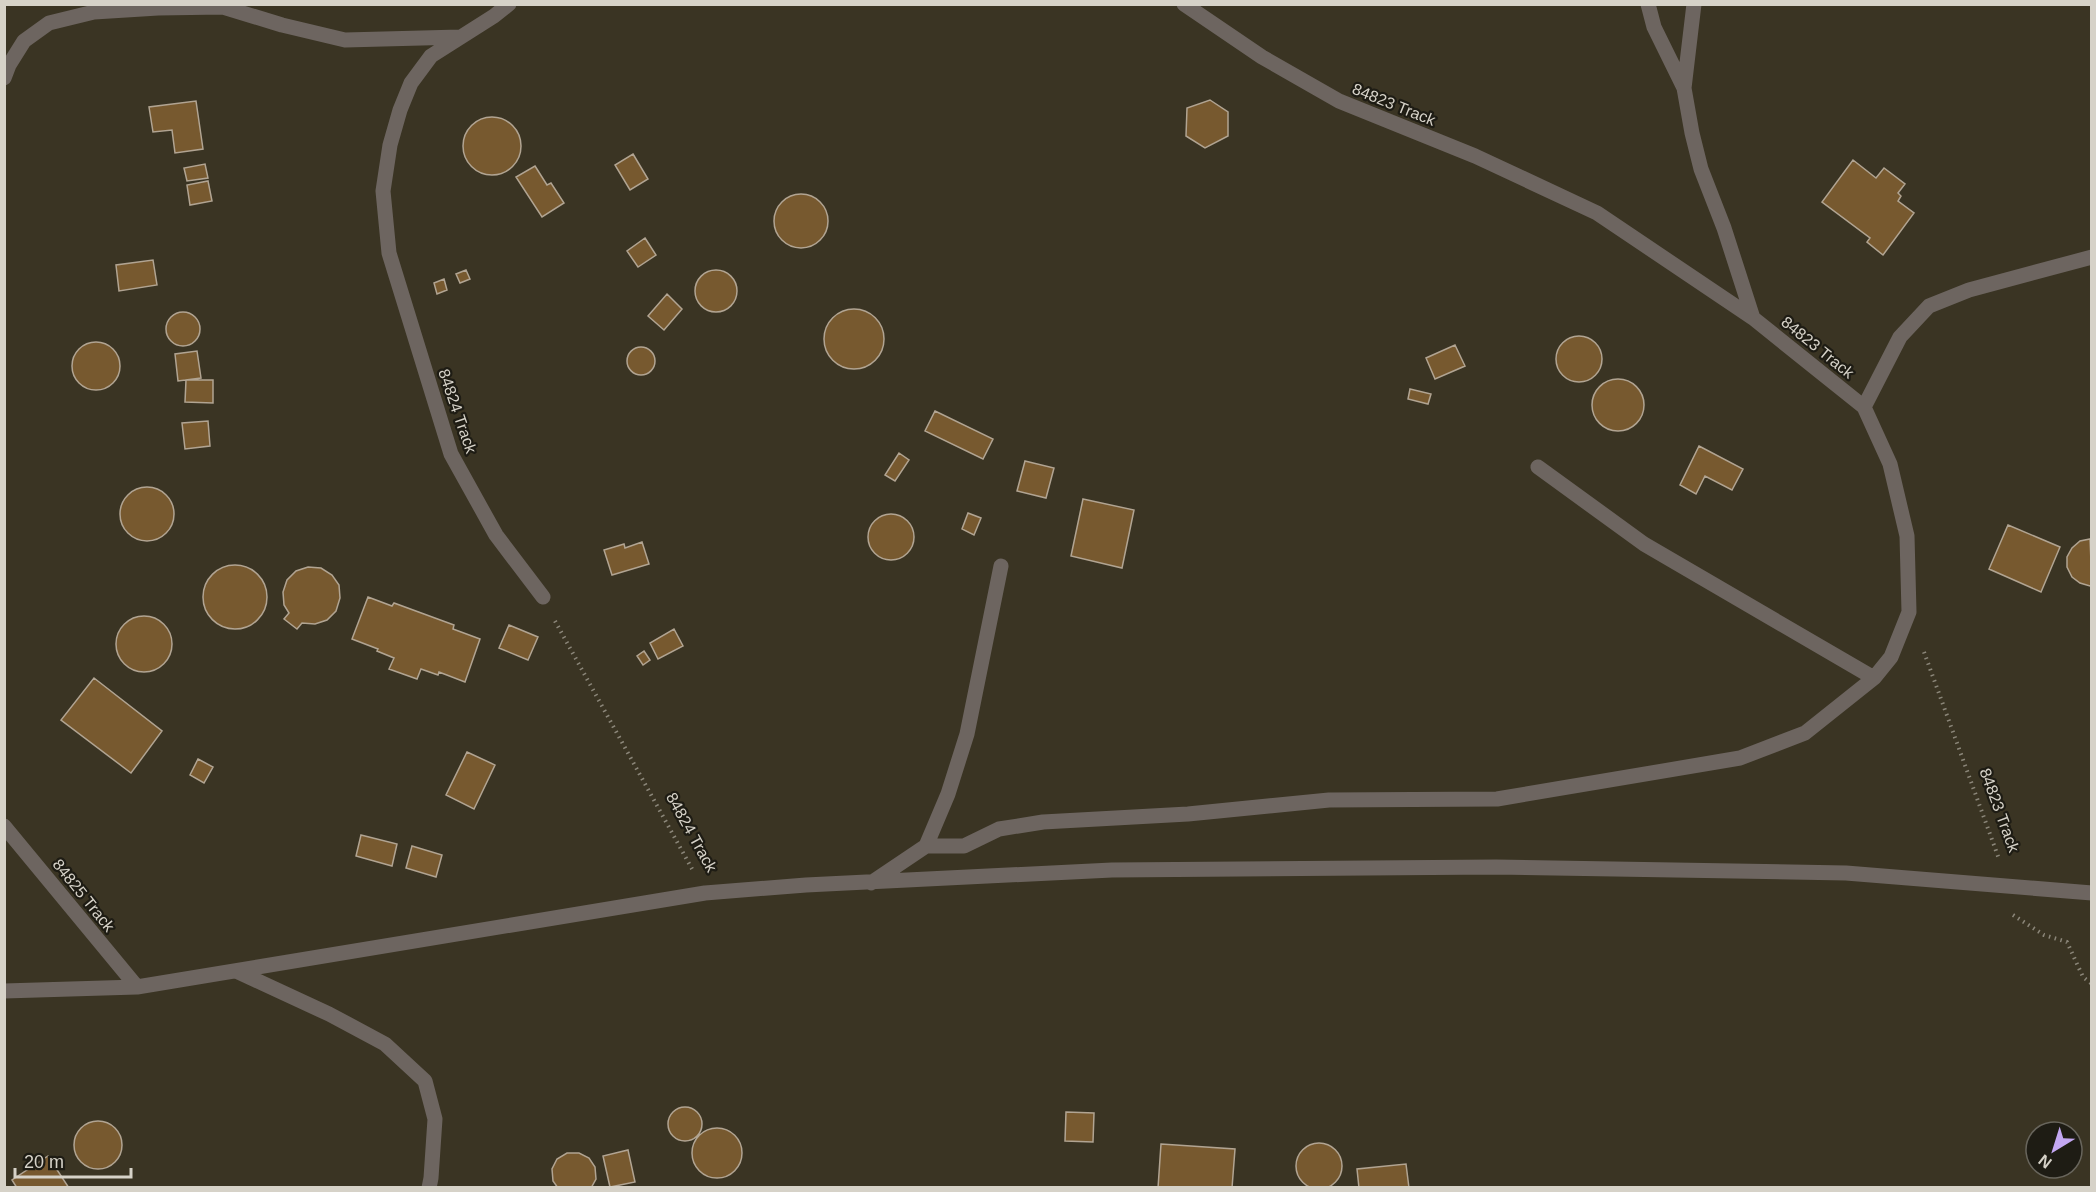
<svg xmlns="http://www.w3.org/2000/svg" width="2096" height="1192" viewBox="0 0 2096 1192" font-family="Helvetica,sans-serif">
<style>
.building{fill:#77592f;stroke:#b1a492;stroke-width:1.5}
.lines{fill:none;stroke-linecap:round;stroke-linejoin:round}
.path{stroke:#8b8679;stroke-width:4;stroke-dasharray:1.5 4.5;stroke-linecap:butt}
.minor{stroke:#6d6560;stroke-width:15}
.labels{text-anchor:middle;stroke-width:4.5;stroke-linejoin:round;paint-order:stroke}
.street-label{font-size:16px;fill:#d6d2c8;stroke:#1e1c14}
</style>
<rect width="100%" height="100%" fill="#3a3423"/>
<!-- building -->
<path class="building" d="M1210,100L1228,112V136L1205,148L1186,136L1187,108Z
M196,101L203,149L175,153L172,130L153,132L149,107Z
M463 146a29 29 0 1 1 58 0a29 29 0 1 1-58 0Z
M633,154L648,179L630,190L615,165Z
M1853,160L1876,178L1884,168L1905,184L1898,193L1901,196L1898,201L1914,213L1883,255L1867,242L1870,238L1822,202Z
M205,164L208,178L187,181L184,168Z
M535,166L547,185L551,183L564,203L542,217L516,177Z
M208,181L212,201L190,205L187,185Z
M774 221a27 27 0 1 1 54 0a27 27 0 1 1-54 0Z
M645,238L656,255L638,267L627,251Z
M153,260L157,285L119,291L116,265Z
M695 291a21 21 0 1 1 42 0a21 21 0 1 1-42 0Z
M466,270L470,279L460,283L456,274Z
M444,279L447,290L437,294L434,283Z
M667,294L682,309L664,330L648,316Z
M824 339a30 30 0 1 1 60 0a30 30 0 1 1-60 0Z
M166 329a17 17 0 1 1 34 0a17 17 0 1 1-34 0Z
M1556 359a23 23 0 1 1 46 0a23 23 0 1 1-46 0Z
M72 366a24 24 0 1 1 48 0a24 24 0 1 1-48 0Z
M1455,345L1465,366L1435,379L1426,358Z
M627 361a14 14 0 1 1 28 0a14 14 0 1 1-28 0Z
M197,351L201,378L178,381L175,354Z
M1592 405a26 26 0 1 1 52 0a26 26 0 1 1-52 0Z
M186,380H213V403L185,402Z
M1410,389L1431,394L1428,404L1408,399Z
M935,411L993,439L983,459L925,431Z
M208,421L210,446L185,449L182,423Z
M1699,446L1743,469L1732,490L1705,476L1696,494L1680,485Z
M899,453L909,460L895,481L885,475Z
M1025,461L1054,468L1046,498L1017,491Z
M120 514a27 27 0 1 1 54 0a27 27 0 1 1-54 0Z
M1083,499L1134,510L1122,568L1071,556Z
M968,513L981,518L974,535L962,529Z
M868 537a23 23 0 1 1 46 0a23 23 0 1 1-46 0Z
M2008,525L2060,547L2041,592L1989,569Z
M2090,539L2092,585L2090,586L2080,583L2072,577L2067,567V557L2072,548L2080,541Z
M642,542L649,564L612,575L604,550L624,544L625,548Z
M203 597a32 32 0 1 1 64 0a32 32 0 1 1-64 0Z
M308,567L321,568L332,575L339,585L340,598L336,611L327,620L315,624L302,623L297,629L284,619L289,613L284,605L283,592L287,580L296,571Z
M368,597L392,606L394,603L454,625L453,629L480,639L465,682L439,672L438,675L421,669L417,679L389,669L394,658L377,651L378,649L352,639Z
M116 644a28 28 0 1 1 56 0a28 28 0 1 1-56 0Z
M509,625L538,637L528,660L499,648Z
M674,629L683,646L658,659L650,643Z
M644,651L650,660L643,665L637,656Z
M94,678L162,731L131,773L61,720Z
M467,752L495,765L474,809L446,795Z
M198,759L213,767L204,783L190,775Z
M361,835L397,844L392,866L356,856Z
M412,846L442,855L436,877L406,868Z
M668 1124a17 17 0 1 1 34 0a17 17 0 1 1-34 0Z
M1066,1112L1094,1113L1093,1142L1065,1141Z
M74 1145a24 24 0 1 1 48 0a24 24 0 1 1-48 0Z
M692 1153a25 25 0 1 1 50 0a25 25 0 1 1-50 0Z
M1296 1166a23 23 0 1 1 46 0a23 23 0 1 1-46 0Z
M1161,1144L1235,1149L1232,1188H1158Z
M628,1150L635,1182L610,1187L603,1156Z
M567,1153H579L589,1158L595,1167L596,1179L591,1188H558L553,1181L552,1169L557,1159Z
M48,1156L69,1188H17L12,1180Z
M1406,1164L1409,1188H1359L1357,1169Z"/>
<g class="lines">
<!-- path -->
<path class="path" d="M555,621L692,869
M1924,652L1999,859
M2013,915L2044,935L2067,942L2083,977L2092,984"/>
<!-- minor -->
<path class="minor" d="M509,4L494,16L431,56L411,83L400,110L390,145L383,191L389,253L451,454L496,535L543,597
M1648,4L1654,27L1684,88
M1694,4L1684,88L1692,133L1701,169L1724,228L1753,318
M4,78L9,65L24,41L49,23L94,12L158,8L223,7L282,25L345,40L460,37
M1864,407L1900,337L1929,306L1969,290L2092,257
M1538,467L1644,544L1874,678
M4,826L137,987
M926,846L948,794L967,734L1001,566
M871,883L926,846H964L999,829L1043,822L1188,814L1329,800L1497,799L1740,758L1805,733L1874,678L1891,657L1909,612L1907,536L1890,464L1864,407L1753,318L1597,213L1475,156L1339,101L1262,57L1184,4
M236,971L329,1014L385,1044L425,1081L435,1119L431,1178L429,1188
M4,991L137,987L705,893L806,885L1112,870L1496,867L1846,873L2092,893"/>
</g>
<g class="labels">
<!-- street labels -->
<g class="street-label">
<text transform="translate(1394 104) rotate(22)" y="6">84823 Track</text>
<text transform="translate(1818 347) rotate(39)" y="6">84823 Track</text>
<text transform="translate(458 411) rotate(71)" y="6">84824 Track</text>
<text transform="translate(2000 810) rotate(70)" y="6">84823 Track</text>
<text transform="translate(692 832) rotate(61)" y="6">84824 Track</text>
<text transform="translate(84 895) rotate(51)" y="6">84825 Track</text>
</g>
</g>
<!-- border -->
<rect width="2096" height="1192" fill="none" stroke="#d6d2c8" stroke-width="12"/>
<!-- north arrow -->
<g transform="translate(2054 1150) rotate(218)"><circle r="28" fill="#1e1c14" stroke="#68655c" stroke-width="1.5"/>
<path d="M0-4.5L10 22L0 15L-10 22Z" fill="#c3a7f2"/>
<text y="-9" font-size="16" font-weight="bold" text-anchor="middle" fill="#d6d2c8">N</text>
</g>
<!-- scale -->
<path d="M15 1168v9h116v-9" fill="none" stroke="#d6d2c8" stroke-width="3"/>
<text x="24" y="1168" font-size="18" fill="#d6d2c8" stroke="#1e1c14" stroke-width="4.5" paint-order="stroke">20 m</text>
</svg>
